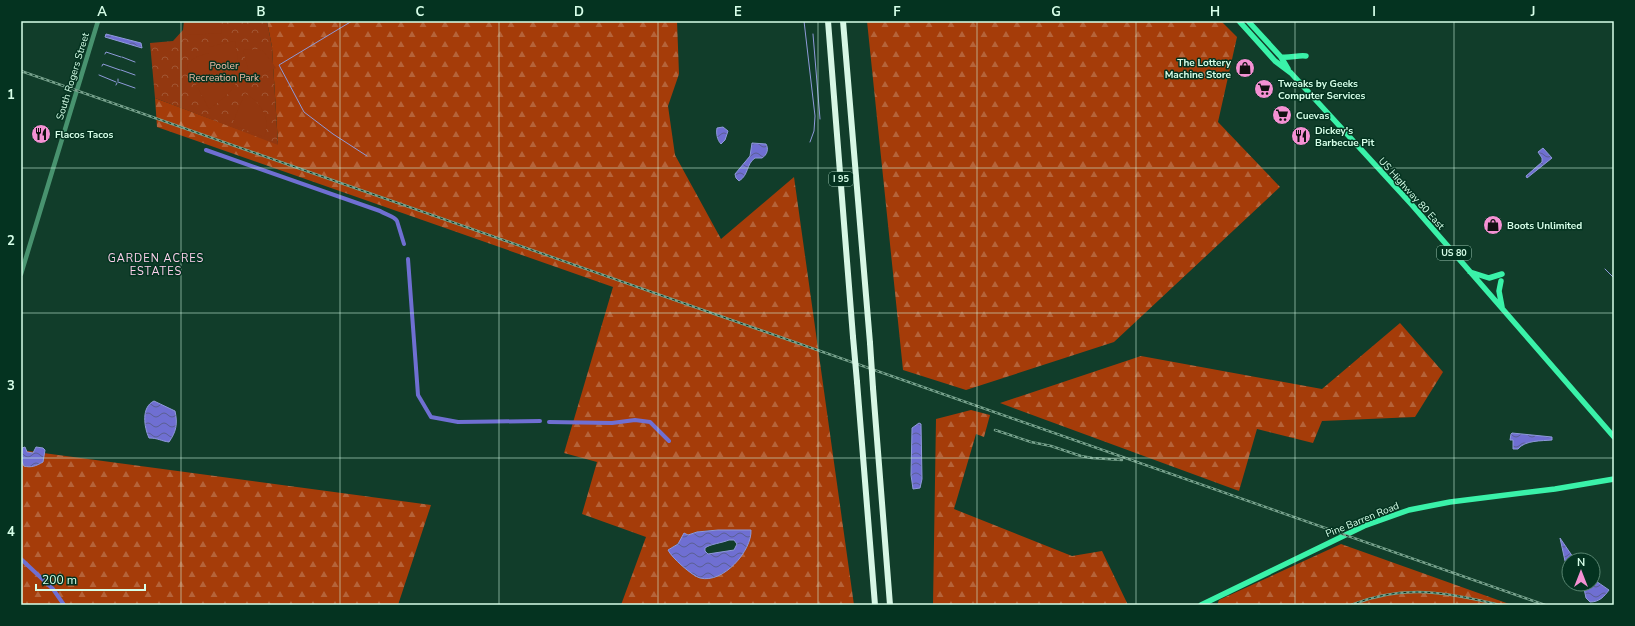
<svg xmlns="http://www.w3.org/2000/svg" width="1635" height="626" viewBox="0 0 1635 626" font-family="'Nunito Sans',sans-serif">
<style>
.forest{fill:url(#forest-firs);fill-rule:evenodd}
.park{fill:url(#park-crowns)}
.garden{fill:#933810}
.water{fill:url(#water-waves);stroke:#8e9ad9;fill-rule:evenodd}
.lines{fill:none;stroke-linecap:round;stroke-linejoin:round}
.stream{stroke:#8e9ad9;stroke-width:1}
.canal{stroke:#6f6fd2;stroke-width:4}
.minor{stroke:#48936f;stroke-width:4.5}
.major{stroke:#3af2a9;stroke-width:5.5}
.highway{stroke:#d7f7e5;stroke-width:6}
.rail-casing{stroke:#77a18c;stroke-width:2.5}
.rail{stroke:#043320;stroke-width:1;stroke-dasharray:3;stroke-linecap:butt}
.highway-bridge{stroke:#d7f7e5;stroke-width:6}
.grid{fill:none;stroke:#d7ffe9;stroke-width:1;stroke-opacity:0.55}
.labels{text-anchor:middle;stroke-width:3;stroke-linejoin:round;paint-order:stroke}
.shield{fill:#043320;stroke:#98c2ad;stroke-width:1}
.shield-label{font-size:9px;font-weight:bold;fill:#d7ffe9}
.poi-label{font-size:10px;font-weight:bold;fill:#d7ffe9;stroke:#043320;text-anchor:start}
.park-label{font-size:10px;fill:#f4bba7;stroke:#043320}
.street-label{font-size:10px;fill:#d7ffe9;stroke:#043320}
.neighbourhood-label{font-size:11px;letter-spacing:1px;fill:#fed2ed;stroke:#043320}
.neatline{fill:none;stroke:#d7ffe9;stroke-width:1.5}
.grid-label{font-size:13px;text-anchor:middle;font-weight:bold;fill:#d7ffe9}
</style>
<defs>
<pattern id="forest-firs" width="22" height="20" patternUnits="userSpaceOnUse"><rect width="22" height="20" fill="#a53c09"/><path d="M5 1l3.5 6h-7zM16 11l3.5 6h-7z" fill="#b56339"/></pattern>
<pattern id="park-crowns" width="20" height="18" patternUnits="userSpaceOnUse"><rect width="20" height="18" fill="#933810"/><path d="M2 6a3 3 0 1 1 6 0M12 15a3 3 0 1 1 6 0" fill="none" stroke="#a15633"/></pattern>
<pattern id="water-waves" width="16" height="10" patternUnits="userSpaceOnUse"><rect width="16" height="10" fill="#6f6fd2"/><path d="M0 5q4-4 8 0t8 0" fill="none" stroke="#5a5f93"/></pattern>
</defs>
<rect width="100%" height="100%" fill="#113d2a"/>
<!-- forest -->
<path class="forest" d="M267,21H677L679,74L668,106L675,155L721,239L794,177L854,605H621L646,537L582,514L597,462L564,453L613,287L157,127L155,98L278,144L272,47ZM718,530H751L713,578L668,550C676,546 682,539 689,535C698,530 708,531 718,530Z
M867,21H1221L1237,37L1218,122L1280,187L1114,342L966,390L903,370Z
M1400,323L1443,372L1415,417L1322,421L1313,443L1257,429L1239,491L1000,403L1141,356L1322,389Z
M971,410L990,415L984,437L976,434L954,509L1072,556L1102,551L1128,605H933L936,419Z
M21,450L431,505L398,605H21Z
M1341,544L1512,605H1217L1219,600Z"/>
<!-- park -->
<path class="park" d="M184,21H267L272,47L278,145L155,98L150,43L173,41L183,30Z"/>
<!-- garden -->
<path class="garden" d="M186,21H221L222,33L189,35L186,32Z
M235,41C242,78 241,87 209,109L187,67C190,57 200,56 209,53V47Z
M259,49L264,52L276,68L253,78L250,76L243,50Z
M245,93C260,102 272,118 264,137L235,126L233,122Z"/>
<!-- water -->
<path class="water" d="M106,34L141,43L142,48L105,37Z
M723,127L728,131L725,140L721,144C717,140 716,133 717,128Z
M752,143L766,144C769,149 767,155 762,158H755C746,164 749,175 739,181L736,178L735,174L750,156Z
M1543,148L1552,158L1527,178L1526,176L1542,162V158L1538,152Z
M154,401L175,411C178,424 176,432 169,442C161,441 158,438 149,438C144,427 141,407 154,401Z
M919,423L921,424L922,479L920,488L913,489L911,475L912,428Z
M1512,433L1552,437V440C1542,441 1525,440 1518,449H1513V440H1510L1511,434Z
M25,447L27,452L33,453L36,447L43,448L45,450L43,462C36,466 31,468 24,466L21,460L22,448Z
M718,530H751C752,551 723,584 700,578C692,576 671,557 668,550L678,544L684,533L688,535L697,532ZM729,540H734L737,544L734,550L708,554L705,551V548C710,544 722,543 729,540Z
M1560,538L1575,560H1569V567L1565,561Z
M1593,579L1609,590C1604,597 1599,602 1590,602L1586,598L1583,584H1593Z"/>
<g class="lines">
<!-- stream -->
<path class="stream" d="M352,21L279,65L304,112L333,134L367,156
M804,21L815,116L814,131L810,142
M813,34L820,119
M105,54L106,52L121,57
M122,57L135,62
M102,66L103,64L120,70
M121,70L135,75
M99,75L116,82
M118,81V79
M118,82L135,88
M116,85L117,83
M1605,269L1614,278"/>
<!-- canal -->
<path class="canal" d="M206,150L380,211C386,215 394,216 397,221L404,244
M408,259L418,395L431,417L458,422L540,421
M549,422L612,423L635,420L650,422L669,441
M21,559L53,589L64,605"/>
<!-- minor -->
<path class="minor" d="M21,274L98,21"/>
<!-- major -->
<path class="major" d="M1239,21L1275,61L1291,73L1412,205L1614,437
M1248,21L1281,57L1288,69
M1281,57C1290,58 1298,55 1306,56
M1470,272L1489,278L1502,274
M1501,281L1499,291L1502,307
M1201,605L1364,526L1409,510L1450,502L1555,489L1614,479"/>
<!-- highway -->
<path class="highway" d="M828,21L853,337
M843,21L870,343
M857,382L875,605
M873,388L890,605"/>
<!-- rail casing -->
<g class="rail-casing">
<path id="rail" d="M21,71L1545,605
M995,430L1031,442L1051,446L1081,456L1092,458L1122,460
M1351,605C1404,584 1446,592 1500,605"/>
</g>
<!-- rail -->
<use href="#rail" class="rail"/>
<!-- highway-bridge -->
<path class="highway-bridge" d="M853,337L857,382
M870,343L873,388"/>
</g>
<!-- grid -->
<path class="grid" d="M181,21V605M340,21V605M499,21V605M658,21V605M818,21V605M977,21V605M1136,21V605M1295,21V605M1454,21V605M21,168H1614M21,313H1614M21,458H1614"/>
<!-- icons -->
<defs>
<g id="shop-disc" transform="scale(1)"><circle r="9.5" fill="#f491d3" stroke="#043320"/><path d="M-5-2.5h2.3a2.7 3.5 0 0 1 5.4 0H5L5.5 6h-11ZM-1.5-2.5h3a1.5 2.3 0 0 0-3 0Z" fill="#111"/></g>
<g id="supermarket-disc" transform="scale(1)"><circle r="9.5" fill="#f491d3" stroke="#043320"/><path d="M-6-5.5h2.5l.6 2H6L4.5 2H-2.5L-4.4-4H-6ZM-1.5 3.2a1.3 1.3 0 1 0 .1 0ZM3 3.2a1.3 1.3 0 1 0 .1 0Z" fill="#111"/></g>
<g id="restaurant-disc" transform="scale(1)"><circle r="9.5" fill="#f491d3" stroke="#043320"/><path d="M-5-6h1v4h1v-4h1v4h1v-4h1v5L-1.5 .5V6h-2V.5L-5-1ZM5-6V6H3V1.5H1.5Q1.5-4 5-6Z" fill="#111"/></g>
</defs>
<g fill-rule="evenodd">
<use href="#shop-disc" x="1245" y="68"/>
<use href="#supermarket-disc" x="1264" y="89"/>
<use href="#supermarket-disc" x="1282" y="115"/>
<use href="#restaurant-disc" x="41" y="134"/>
<use href="#restaurant-disc" x="1301" y="136"/>
<use href="#shop-disc" x="1493" y="225"/>
</g>
<g class="labels">
<!-- shield labels -->
<g class="shield">
<rect x="829" y="172" width="24" height="14" rx="3"/>
<rect x="1437" y="246" width="34" height="14" rx="3"/>
</g>
<g class="shield-label">
<text x="841" y="182">I 95</text>
<text x="1454" y="256">US 80</text>
</g>
<!-- poi labels -->
<g class="poi-label">
<text x="1231" y="66" text-anchor="end">The Lottery<tspan x="1231" dy="12">Machine Store</tspan></text>
<text x="1278" y="87">Tweaks by Geeks<tspan x="1278" dy="12">Computer Services</tspan></text>
<text x="1296" y="119">Cuevas</text>
<text x="1315" y="134">Dickey's<tspan x="1315" dy="12">Barbecue Pit</tspan></text>
<text x="55" y="138">Flacos Tacos</text>
<text x="1507" y="229">Boots Unlimited</text>
</g>
<!-- park labels -->
<g class="park-label">
<text x="224" y="69">Pooler<tspan x="224" dy="12">Recreation Park</tspan></text>
</g>
<!-- street labels -->
<g class="street-label">
<text transform="translate(72 76) rotate(-73)" y="4">South Rogers Street</text>
<text transform="translate(1412 193) rotate(48)" y="4">US Highway 80 East</text>
<text transform="translate(1362 519) rotate(-22)" y="4">Pine Barren Road</text>
</g>
<!-- neighbourhood labels -->
<g class="neighbourhood-label">
<text x="156" y="262">GARDEN ACRES<tspan x="156" dy="13">ESTATES</tspan></text>
</g>
</g>
<!-- border -->
<rect width="1635" height="626" fill="none" stroke="#043320" stroke-width="44"/>
<!-- north arrow -->
<g transform="translate(1581 572)"><circle r="19" fill="#043320" stroke="#588570"/>
<path d="M0-3L7 15L0 10L-7 15Z" fill="#f491d3"/>
<text y="-6" font-size="11" font-weight="bold" text-anchor="middle" fill="#d7ffe9">N</text>
</g>
<!-- scale -->
<path d="M36 584v6h109v-6" fill="none" stroke="#d7ffe9" stroke-width="2"/>
<text x="42" y="584" font-size="12" fill="#d7ffe9" stroke="#043320" stroke-width="3" paint-order="stroke">200 m</text>
<rect x="22" y="22" width="1591" height="582" class="neatline"/>
<g class="grid-label">
<text x="102" y="16">A</text>
<text x="261" y="16">B</text>
<text x="420" y="16">C</text>
<text x="579" y="16">D</text>
<text x="738" y="16">E</text>
<text x="897" y="16">F</text>
<text x="1056" y="16">G</text>
<text x="1215" y="16">H</text>
<text x="1374" y="16">I</text>
<text x="1533" y="16">J</text>
<text x="11" y="99">1</text>
<text x="11" y="245">2</text>
<text x="11" y="390">3</text>
<text x="11" y="536">4</text>
</g>
</svg>
